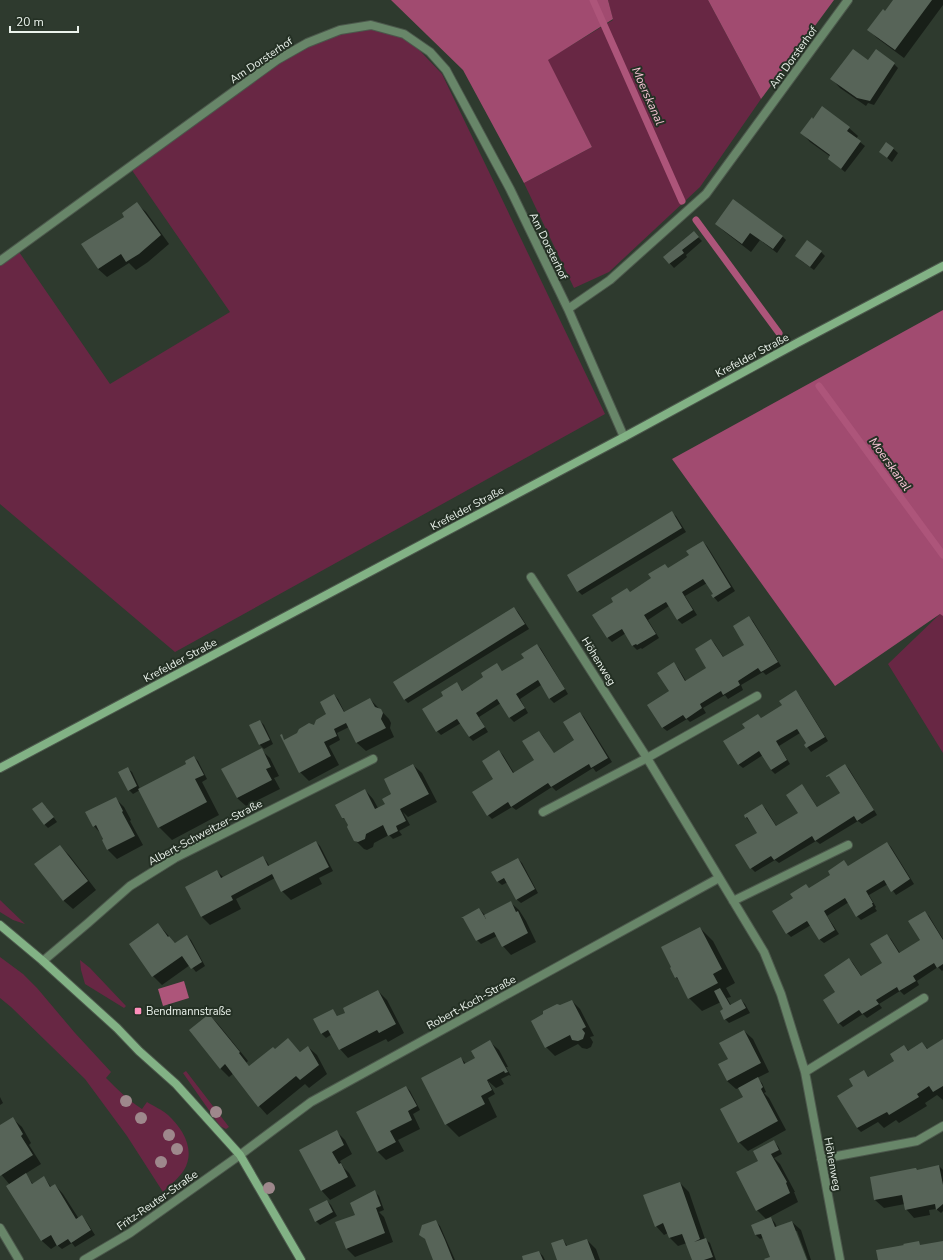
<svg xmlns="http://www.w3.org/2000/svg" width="943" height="1260" viewBox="0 0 943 1260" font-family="'Nunito Sans',sans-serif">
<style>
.green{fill:#682744}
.forest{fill:#a14b70}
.water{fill:#ad557a}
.shadow{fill:#0007}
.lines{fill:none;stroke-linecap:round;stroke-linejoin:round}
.stream{stroke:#ad557a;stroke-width:7}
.building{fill:#576458}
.street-casing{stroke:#4c584c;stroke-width:10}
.secondary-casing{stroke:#4c584c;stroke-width:10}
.street{stroke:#688669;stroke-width:8}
.secondary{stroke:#82b285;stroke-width:8}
.tree{fill:#9e888c}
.poi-dot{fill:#fe8ebb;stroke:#243024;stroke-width:1.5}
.labels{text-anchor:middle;stroke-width:4;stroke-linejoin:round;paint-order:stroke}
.street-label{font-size:11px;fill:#ebf3ec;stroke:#243024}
.poi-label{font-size:11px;fill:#ebf3ec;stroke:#243024;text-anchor:start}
.water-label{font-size:12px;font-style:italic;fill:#f8c6d7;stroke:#243024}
</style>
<rect width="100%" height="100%" fill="#2e3a2e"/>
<!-- green -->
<path class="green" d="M608,0H708L761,99L700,187L609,272L574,288L524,183L592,147L547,60L613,20Z
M371,25L404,34L442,74L605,414L175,652L0,504V261L17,249L110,384L230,312L129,166L307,43Z
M941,613L943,616V753L888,664Z
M0,900L25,924L13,920L0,912Z
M0,957L23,974L37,988L75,1033L111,1072L106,1078C117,1089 128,1100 142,1109L147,1102C153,1106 163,1110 168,1115C183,1129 196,1150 184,1170C179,1178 170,1185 163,1192L127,1136L85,1079L11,1007L0,998Z
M80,960L90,968L126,1006L124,1008L85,984L81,970Z
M186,1071L229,1127L226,1129L220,1126L183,1073Z"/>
<!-- forest -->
<path class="forest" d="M391,0H608L613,19L548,60L592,147L524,183L463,70Z
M708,0H834L761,99Z
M943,310V616L940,614L835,686L672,459Z"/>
<!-- water -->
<path class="water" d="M184,981L189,998L163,1006L158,989Z"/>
<!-- shadow -->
<path class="shadow" d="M894,0H943V5L904,58L877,38L869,30L886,12Z
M894,64L898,68L874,105L868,103L866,106L840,88L832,79L872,65Z
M814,120L849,128L858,136L856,139L865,146L845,172L829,159L831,157L810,142L802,133Z
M887,143L898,153L892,162L880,152Z
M137,204L146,212L169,244L148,262L136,270L129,263L107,277L98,269L83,245L126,218Z
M716,224L782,236L786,240L777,253L760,240L751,252L725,232Z
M698,237L702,241L686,255L687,257L674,268L664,257Z
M821,252L825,256L814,270L800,260Z
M671,512L676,516L686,532L582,595L578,591Z
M703,542L707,546L735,591L718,602L713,596L714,594L707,583L685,596L697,615L682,624L678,620L669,606L648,620L659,638L642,649L641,648L637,650L633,646L626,633L612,642L608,638L594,615L690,556Z
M514,608L518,612L529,629L408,703L404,699Z
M749,617L753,621L781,666L766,675L763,672L741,685L743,690L728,699L725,695L703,708L706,713L690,722L687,719L667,731L662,727L670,692L674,664L678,668L686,681L708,668L711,640L715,644L724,658L745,645Z
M537,645L541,649L568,694L554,703L550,699L541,685L520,699L528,713L514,722L510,718L501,703L479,717L488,732L473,741L469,737L461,723L441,735L437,731L445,696L456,683L463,691L485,677L497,664L503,672L525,658Z
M796,692L800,696L828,741L811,752L806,745L807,744L800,733L779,746L790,764L775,774L771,770L763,755L743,768L738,764L746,728L758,715L762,719L784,705Z
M334,695L338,699L345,713L370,699L389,719L391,723L390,728L394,737L366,751L357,743L349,727L337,733L340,740L329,746L339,765L309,781L300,772L317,727L328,715Z
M580,713L584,717L612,762L596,772L593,768L556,791L552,787L516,810L512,807L492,819L488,815L499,751L503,755L514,773L535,760L539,732L543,736L554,754L576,741Z
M260,721L264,725L273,744L264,749L260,745L250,726Z
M261,750L270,758L279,776L274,778L280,789L246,806L237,798Z
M194,757L198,761L207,779L202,782L219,815L172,840L159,827L140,790L133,794L129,790L127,768L132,772L140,789L188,764Z
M413,765L422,773L437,802L408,817L403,812L410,825L399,831L402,835L393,839L389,835L374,843L373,847L367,850L364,849L355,840L347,821L342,817L365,790L373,799L378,808L386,804Z
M845,765L849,769L877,815L862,824L858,821L820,844L816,841L779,863L775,860L755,872L751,868L758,833L746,817L762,805L766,809L777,827L799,814L802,786L806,790L818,808L841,793Z
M115,798L124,807L131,820L130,821L143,845L117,859L108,850L103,840L102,835L94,826Z
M46,807L57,822L48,828L44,824Z
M316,842L320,846L333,871L319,878L322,884L291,900L282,891L275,878L236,899L241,909L210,925L201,916L217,871L224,878L263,857L267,862L270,867Z
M887,843L891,847L914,884L896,895L888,884L869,895L876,907L875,908L877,911L861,920L857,916L849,902L827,916L839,934L824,943L819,939L811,925L791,937L787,933L773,911L794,899L806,885L810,889L832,875L844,861L849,867Z
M60,846L69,855L96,890L73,909L64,901L36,864Z
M518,859L522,863L538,893L521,903L516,899L508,882L502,885L497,881Z
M510,902L519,910L526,921L536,942L511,955L503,946L497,936L481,944L477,940L479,909L485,915Z
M924,912L929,916L943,939V970L942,971L938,967L917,981L919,985L904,995L900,991L879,1004L882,1008L867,1018L863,1014L843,1027L839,1023L837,993L849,959L853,963L862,977L884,963L886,935L891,939L900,953L921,940Z
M158,924L176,944L187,936L191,940L205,966L196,972L190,965L162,985L153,976L130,944Z
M700,928L713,941L735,983L726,988L731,997L727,998L731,1005L741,1000L745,1004L750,1013L729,1023L725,1019L721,1011L724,1009L721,1002L702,1011L689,998L679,981L676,977Z
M378,991L387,1000L404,1033L388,1042L386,1039L348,1058L340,1049L332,1034L326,1038L322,1034L314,1020L333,1010L338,1017L346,1013Z
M572,1001L580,1009L594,1036L590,1037L593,1042L591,1047L587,1049L582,1048L578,1044L555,1056L546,1047L532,1021Z
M209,1015L218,1024L248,1061L246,1063L250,1067L275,1050L288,1039L301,1053L308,1047L317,1055L327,1074L309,1088L305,1084L267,1115L259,1106L234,1073L229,1077L220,1068Z
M744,1031L753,1039L769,1072L757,1078L762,1083L766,1092L764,1093L769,1098L786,1130L748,1151L739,1142L745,1098L739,1088L736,1089L727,1081L729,1059Z
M943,1040V1100L937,1095L925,1103L927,1106L899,1123L896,1120L884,1128L878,1122L861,1132L857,1128L853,1087L863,1071L869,1077L895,1061L904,1046L909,1051L922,1043L928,1049Z
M490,1042L499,1050L508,1067H506L511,1076L509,1075L501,1079L504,1084L496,1088L488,1081L495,1094L488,1098L497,1117L459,1137L446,1124L461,1058L466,1064L476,1058Z
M406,1087L410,1091L420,1110L413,1114L420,1129L398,1140L404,1151L386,1160L378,1152Z
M0,1097L3,1103L0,1105Z
M13,1119L22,1127L31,1143L29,1145L41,1164L25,1174L33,1184L44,1177L51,1187L55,1185L63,1194L79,1219L82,1217L86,1221L95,1235L75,1247L72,1243L62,1249L57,1245L51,1249L42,1241L8,1186L10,1185L0,1173V1127Z
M336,1131L345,1140L352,1154L340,1161L344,1168L349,1173L356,1186L330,1200L322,1191L300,1151Z
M774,1142L778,1146L782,1154L774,1158L780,1164L795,1192H794L798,1202L766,1219L757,1210L760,1161Z
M939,1166L943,1170V1211L941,1213L936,1209L929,1210L930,1215L914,1218L906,1209L905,1204L884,1208L875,1200L916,1171Z
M680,1183L689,1192L705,1239L710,1243L716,1260H693L687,1243L678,1246L670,1238L668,1233L664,1235L656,1226Z
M375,1192L379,1196L384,1210L379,1212L384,1217L393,1242L355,1257L347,1249L356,1215Z
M327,1201L331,1205L337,1216L320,1225L316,1221Z
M771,1218L775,1223L777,1227L792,1222L801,1230L811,1260H808L797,1231H795L806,1260H766L771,1257L763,1238L760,1239L756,1235L753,1225Z
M435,1221L440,1226L455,1260H434L427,1241L420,1234Z
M563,1240L568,1247L587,1240L596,1249L600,1260H558Z
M539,1252L543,1256L545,1260H524Z"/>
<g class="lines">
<!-- stream -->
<path class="stream" d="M593,0L682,201
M696,220L779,333
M819,386L943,555"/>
</g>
<!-- building -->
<path class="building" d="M893,0H932L895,50L867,30L883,9L885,11Z
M853,49L868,60L876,49L895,63L870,101L857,98L830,79Z
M822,106L850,127L847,131L861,141L841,169L828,159L830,155L800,133L812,117L813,119Z
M886,142L894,148L887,158L879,152Z
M733,199L783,236L773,249L750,233L742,244L715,224Z
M137,202L161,235L139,254L126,262L121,254L98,269L81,244L124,217L122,213Z
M694,231L699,237L682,250L684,253L669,264L663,257Z
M807,240L822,251L810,267L795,256Z
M672,511L682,528L577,592L567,575Z
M703,541L731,587L713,598L711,595L713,594L703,579L682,592L693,610L677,620L666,602L644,615L656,634L637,645L636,644L632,646L622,629L607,638L592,615L613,602L611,598L627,588L630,592L651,578L648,574L665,564L668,568L689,555L686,551Z
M514,607L525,624L404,700L393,682Z
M749,616L778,662L761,672L758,668L738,681L740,685L723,695L721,691L700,704L702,708L686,719L683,715L662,728L647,705L669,691L657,673L674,662L685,681L706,668L695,649L711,639L723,657L744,645L733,626Z
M537,644L565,689L549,699L538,680L516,694L525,708L509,718L497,699L476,713L485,727L469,737L457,719L436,732L422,709L443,696L441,692L457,682L462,691L483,677L481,673L497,663L502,671L524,658L521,654Z
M796,690L825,737L806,748L804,745L806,743L797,729L776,741L787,760L771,770L759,751L738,765L723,741L745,728L742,724L758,714L761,718L782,705L779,701Z
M334,694L344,712L370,698L375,707L381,709L383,713L381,719L386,728L356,743L346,723L334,729L337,736L324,742L331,756L299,773L280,735L282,734L284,740L297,733L299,729L309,723L314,725L316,720L326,714L320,702Z
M580,712L608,758L591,768L589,764L551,787L548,783L511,807L508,802L487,816L472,792L493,779L482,761L499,750L513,773L534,760L522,741L539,731L554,753L574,740L563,722Z
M260,720L270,740L259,745L249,725Z
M262,748L271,767L266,769L272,780L237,798L221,769Z
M194,756L204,775L195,779L207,802L158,828L138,789L186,764L185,761Z
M413,764L429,794L400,809L406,821L396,826L398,831L388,836L383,825L366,834L365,839L358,842L354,841L347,827L348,825L344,818H342L335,805L365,789L375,809L385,804L382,799L391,794L384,779Z
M845,764L874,810L857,821L854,816L815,841L812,836L774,860L771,856L750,869L735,845L757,833L747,817L745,818L744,815L762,804L776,826L798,813L786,795L802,784L817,807L840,793L829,776L826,777V776Z
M128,767L137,786L128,791L118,772Z
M116,797L123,811L122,812L135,836L107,850L102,840L103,839L96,825L93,827L85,812Z
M42,802L54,817L44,825L32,809Z
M316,841L329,867L281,892L272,874L231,896L233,900L201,917L185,887L217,870L221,878L263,856L268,866Z
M887,842L910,879L891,892L884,880L866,891L873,903H872L873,906L856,917L845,898L824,911L835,930L819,940L807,921L786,934L772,911L793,898L790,894L806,884L809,888L830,875L828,871L844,860L848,866Z
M60,845L88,881L63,901L34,864Z
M518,858L535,889L516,900L504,878L497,882L491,872Z
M511,901L516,912L518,911L528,933L502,947L494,932L476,941L463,918H461L479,908L486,919L484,915Z
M925,911L943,940V964L937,968L934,963L913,976L916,981L899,991L897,987L876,1000L879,1004L862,1014L859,1010L838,1024L823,1000L835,992L824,975L849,958L861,976L882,963L870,944L887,934L899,953L920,940L908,921Z
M158,923L168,937L169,936L175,943L187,935L202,962L191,969L182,956L152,977L129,944Z
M700,927L722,969L713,974L718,983L688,999L677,977L675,978L670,968L671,967L661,947Z
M720,988L730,1005L741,999L746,1008L724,1020L720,1011L723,1009L714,991Z
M378,990L396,1024L379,1033L377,1030L339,1050L328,1030L321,1034L313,1019L333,1009L337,1016L345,1013L343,1008Z
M572,1000L586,1027L582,1029L585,1033L583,1039L578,1041L572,1040L570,1035L545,1048L531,1021L543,1014V1011L557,1004L560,1005Z
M209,1014L240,1052L239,1053L249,1066L273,1047L275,1049L288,1038L300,1052L308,1046L319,1065L300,1080L296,1076L258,1107L225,1064L220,1069L189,1030Z
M744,1030L761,1063L727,1081L718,1064L728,1059L719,1043Z
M943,1039V1086L933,1092L929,1086L917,1094L919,1097L889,1115L887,1112L857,1128L837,1096L853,1086L849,1079L864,1070L868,1077L894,1061L890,1054L904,1045L908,1051L922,1042L927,1049Z
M490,1040L508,1072L505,1073L504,1071L487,1080L492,1090L481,1096L485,1104L445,1125L421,1078L461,1057L464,1064L475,1058L471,1051Z
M758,1077L763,1087L761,1089L778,1121L738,1143L720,1109L743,1097L738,1088Z
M406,1086L417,1106L408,1111L412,1120L390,1131L396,1142L377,1152L356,1112Z
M13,1117L23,1134L21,1136L33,1155L0,1176V1125Z
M337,1130L344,1145L332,1152L339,1164L341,1163L348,1177L321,1191L299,1150Z
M774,1140L779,1150L771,1154L787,1182L786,1183L790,1193L756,1211L736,1172L758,1161L753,1151Z
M939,1165L943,1185V1204L936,1210L935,1204L905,1210L902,1195L874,1200L870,1177L915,1168H916L917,1170Z
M26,1173L32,1184L44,1176L50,1187L55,1184L76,1219L82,1215L91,1230L71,1243L68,1239L57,1246L51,1235L41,1241L6,1186Z
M680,1182L700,1239L694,1242L706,1238L713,1257L704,1260H692L682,1234L669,1238L663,1223L655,1227L643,1195Z
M375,1190L381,1206L376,1208L385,1233L346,1249L335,1222L355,1215L350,1203Z
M327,1200L333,1212L315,1222L309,1209Z
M771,1217L775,1227L792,1221L807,1260H765L764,1259L770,1257L761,1234L755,1235L751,1225Z
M436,1220L445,1240L453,1260H433L425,1239L419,1235L422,1225Z
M563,1239L566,1246L587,1239L595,1260H557L551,1243Z
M919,1241L920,1245L943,1241V1260H878L876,1250L904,1245L903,1244Z
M539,1251L543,1260H523L522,1256Z"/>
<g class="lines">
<!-- street casing -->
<g class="street-casing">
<path id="street" d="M0,261L277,60L307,43L340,30L371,25L404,34L430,52L446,70L510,189L568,309
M624,437L568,309L610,280L706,194L848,0
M531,577L647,758L764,952L781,994L805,1072L840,1260
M543,812L647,758L757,696
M733,901L848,845
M43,961L88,923L130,886L175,858L373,759
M805,1072L924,998
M821,1159L917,1141L943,1126
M0,1228L19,1260
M84,1260L130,1233L240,1155L311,1102L719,878"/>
</g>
<!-- secondary casing -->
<g class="secondary-casing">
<path id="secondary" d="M0,768L624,437L797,343L943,266
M0,925L43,961L117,1028L139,1051L176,1084L240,1155L301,1260"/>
</g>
<!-- street -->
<use href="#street" class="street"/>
<!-- secondary -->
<use href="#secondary" class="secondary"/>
</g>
<!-- trees -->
<g class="tree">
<circle cx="126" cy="1101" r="6"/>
<circle cx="216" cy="1112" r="6"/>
<circle cx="141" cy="1118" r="6"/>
<circle cx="169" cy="1135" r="6"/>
<circle cx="177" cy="1149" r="6"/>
<circle cx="161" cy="1162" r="6"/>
<circle cx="269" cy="1188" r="6"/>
</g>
<!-- markers -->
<rect class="poi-dot" x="134" y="1007" width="8" height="8" rx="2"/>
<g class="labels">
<!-- street labels -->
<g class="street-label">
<text transform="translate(793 57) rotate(-54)" y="4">Am Dorsterhof</text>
<text transform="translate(261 60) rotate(-34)" y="4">Am Dorsterhof</text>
<text transform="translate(549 246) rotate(64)" y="4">Am Dorsterhof</text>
<text transform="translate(752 355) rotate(-28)" y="4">Krefelder Straße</text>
<text transform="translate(467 508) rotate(-28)" y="4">Krefelder Straße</text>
<text transform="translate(180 660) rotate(-28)" y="4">Krefelder Straße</text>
<text transform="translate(599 661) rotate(58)" y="4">Höhenweg</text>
<text transform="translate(205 832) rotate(-28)" y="4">Albert-Schweitzer-Straße</text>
<text transform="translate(471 1002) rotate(-29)" y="4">Robert-Koch-Straße</text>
<text transform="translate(833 1164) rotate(80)" y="4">Höhenweg</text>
<text transform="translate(157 1200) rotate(-35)" y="4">Fritz-Reuter-Straße</text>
</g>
<!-- poi labels -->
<g class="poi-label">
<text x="146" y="1015">Bendmannstraße</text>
</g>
<!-- water labels -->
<g class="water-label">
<text transform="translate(648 96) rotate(66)" y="4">Moerskanal</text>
<text transform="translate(890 464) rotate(54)" y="4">Moerskanal</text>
</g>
</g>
<!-- scale -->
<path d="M10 26v6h68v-6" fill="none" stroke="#ebf3ec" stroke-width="2"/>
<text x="16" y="26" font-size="12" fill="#ebf3ec" stroke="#243024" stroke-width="3" paint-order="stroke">20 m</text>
</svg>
